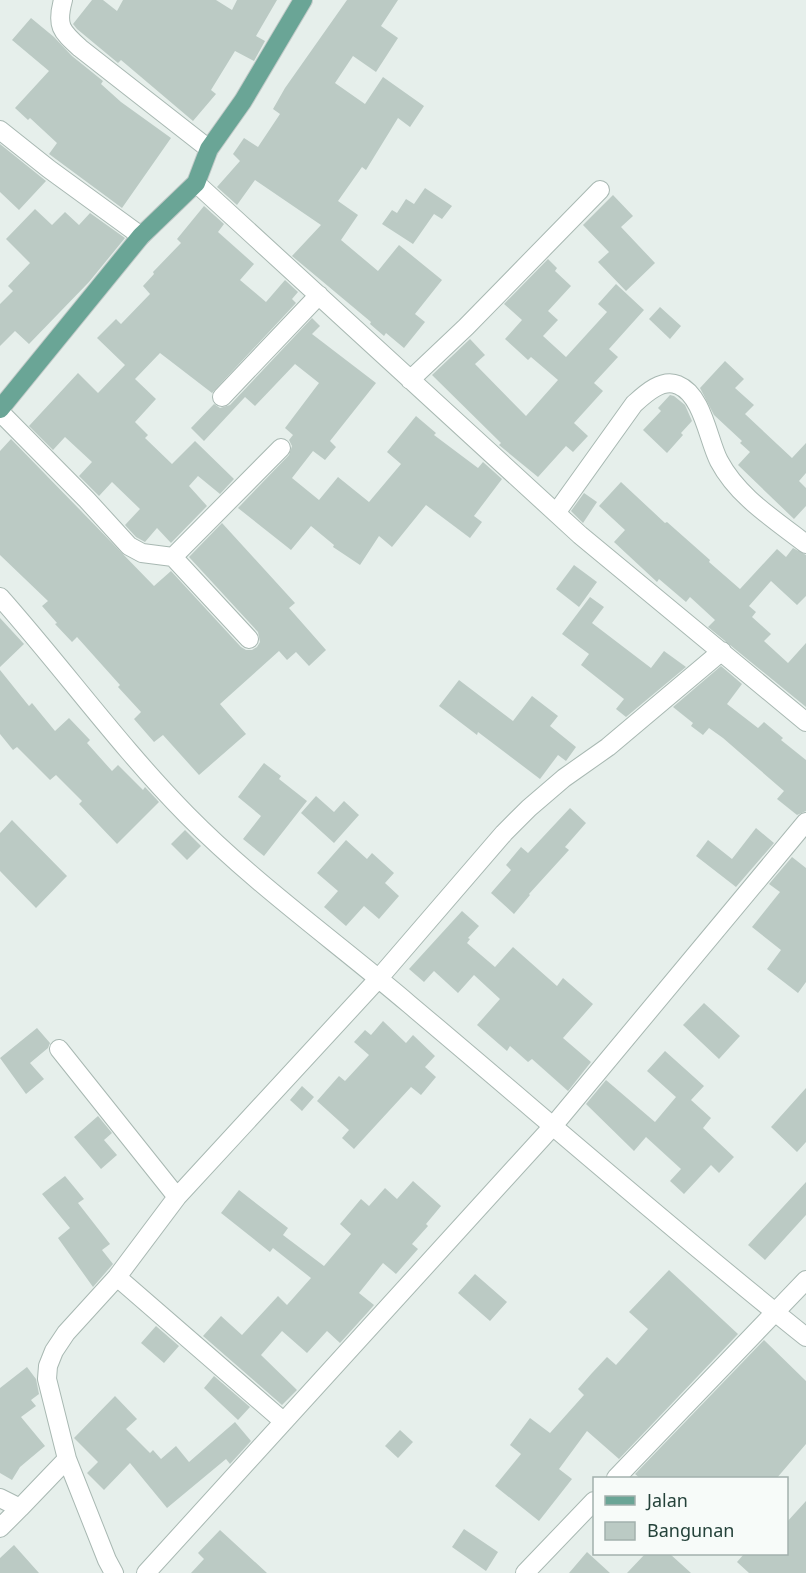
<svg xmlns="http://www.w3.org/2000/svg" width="806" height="1573" viewBox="0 0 806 1573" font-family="'Noto Sans',sans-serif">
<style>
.building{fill:#bbcac4}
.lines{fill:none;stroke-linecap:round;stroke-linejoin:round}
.minor-casing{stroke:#a8b8b2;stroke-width:20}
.major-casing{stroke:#c2cac8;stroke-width:20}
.minor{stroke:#fff;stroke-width:18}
.major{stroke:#6aa596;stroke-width:18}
</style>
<rect width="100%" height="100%" fill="#e6efeb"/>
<!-- building -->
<path class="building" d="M92,0H103L117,11L123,0H216L232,10L237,0H277L256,36L265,41L254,61L235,51L211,90L216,94L193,121L121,60L118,63L77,29L73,24Z
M347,0H398L381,26L398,38L376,72L353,56L335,83L365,104L383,77L424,106L410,127L398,118L366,170L362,167L338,201L358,215L341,240L378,271L399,245L442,280L415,314L425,322L404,348L386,333L384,336L370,324L371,322L292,256L321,225L255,180L237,205L217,187L240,161L233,154L244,138L258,147L280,114L273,109L285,88Z
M31,18L54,37L72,56L103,81L101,84L121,102L171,138L122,208L49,154L57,143L30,118L28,120L15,108L49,71L12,40Z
M0,144L46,181L19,210L0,192Z
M425,188L452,206L442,219L434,214L413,244L382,224L392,210L397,213L406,199L414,204Z
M613,195L633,216L621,227L655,263L626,291L598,262L609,252L583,225Z
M204,206L224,224L218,232L254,264L240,280L266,302L285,280L298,292L292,299L296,303L212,393L160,353L135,379L156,399L135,422L148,435L145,438L172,464L195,441L234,479L220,494L198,476L189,486L207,506L171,543L157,528L145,542L136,537L125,525L140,509L112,482L99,496L79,476L92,462L65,437L53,450L29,426L78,373L98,393L125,365L97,338L116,319L121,324L150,294L143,286L154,274L153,272L181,243L177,239Z
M35,209L52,225L65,212L79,225L90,213L125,238L89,282L29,344L15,331L0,346V304L13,291L8,286L30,263L6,239Z
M548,259L557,268L555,271L571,286L548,311L558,320L543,336L566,357L607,312L598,304L616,284L644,310L609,349L618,357L594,383L603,391L574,423L588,436L573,452L566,446L538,477L499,445L501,443L432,375L470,339L485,355L475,364L526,416L558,380L531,357L528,360L505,339L522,320L504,304Z
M660,307L681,326L670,339L649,319Z
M312,318L320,326L312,334L376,383L330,441L336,447L325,460L313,451L292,478L319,500L338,477L369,502L401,464L387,452L416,416L436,433L434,435L478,468L483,462L502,479L474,516L482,522L470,538L426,505L392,547L379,536L360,565L333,547L334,545L311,526L291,550L238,508L289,455L292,446L289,440L293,435L285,428L319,383L295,364L255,406L245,397L204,441L191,428L214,404L220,408L230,405Z
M725,361L744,379L735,388L754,405L745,414L792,458L806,443V473L799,481L806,488V506L794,519L738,465L750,452L740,443L742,441L714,415L700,388Z
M670,395L674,396L685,405L692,421L681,433L683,435L667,453L643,430L661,411L658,408Z
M11,439L154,586L171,571L241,647L246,650H252L257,647L260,642L258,632L189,557L222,523L295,603L289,608L326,650L309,666L296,652L287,660L279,651L220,704L246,734L199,775L163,735L154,742L134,719L141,712L118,687L120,685L77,637L72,642L55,624L57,623L42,606L48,601L0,555V451Z
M621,482L665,523L667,522L710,560L709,562L740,589L777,549L786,557L793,548L806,555V596L797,605L771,581L749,606L756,612L752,617L771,634L764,641L788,663L806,643V707L708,627L715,620L690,597L686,602L659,579L657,582L614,542L625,530L599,506Z
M584,493L597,502L583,523L571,511Z
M574,565L597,582L579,607L556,589Z
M590,597L604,607L592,623L651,668L664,651L686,667L626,717L616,709L624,699L581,665L589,654L562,634Z
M0,618L24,644L0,667Z
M721,666L742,684L727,704L758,728L764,722L783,738L781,740L806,760V811L797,815L777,799L784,791L723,738L709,728L703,735L691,726L693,723L673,707Z
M0,670L29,706L32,703L55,731L69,718L90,740L87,743L112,771L118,765L143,790L145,787L159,802L117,844L79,804L82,801L56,775L50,780L17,747L13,750L0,734Z
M459,680L513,721L532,696L558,716L550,726L576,747L566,761L558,755L540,779L478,732L477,735L439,706Z
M264,763L281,776L279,779L307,801L264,856L243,839L261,816L238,797Z
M316,796L334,812L344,801L359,815L334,843L301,813Z
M570,808L586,823L565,847L569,850L529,894L530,895L514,914L491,893L511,870L506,865L521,847L528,853Z
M12,820L67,876L36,908L0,871V833Z
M756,828L774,843L736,887L696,856L708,840L732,859Z
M185,830L201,846L187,860L171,844Z
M346,840L367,859L372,853L394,873L385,883L399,896L379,919L364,906L346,926L324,907L338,891L317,873Z
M792,857L806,868V982L798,993L767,969L781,950L752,927L780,892L769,884Z
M462,911L479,926L468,938L470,939L467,943L495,967L513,947L557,986L563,978L593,1004L563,1038L591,1062L568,1091L532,1059L528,1062L510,1046L507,1051L477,1025L500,999L474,975L458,993L434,971L424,982L409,969Z
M704,1003L740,1036L719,1059L683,1025Z
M383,1021L406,1043L413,1035L435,1056L425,1067L436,1077L421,1095L411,1087L354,1149L342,1138L349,1130L317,1101L339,1076L345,1081L369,1055L354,1042L365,1030L371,1035Z
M37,1028L50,1043L48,1048L30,1063L44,1079L26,1094L0,1058Z
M665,1051L704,1086L691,1100L711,1118L703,1128L734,1157L719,1173L711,1165L684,1194L670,1181L681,1169L646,1137L634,1151L586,1104L606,1080L655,1122L676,1097L647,1071Z
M302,1086L314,1097L302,1111L290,1100Z
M806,1088V1142L797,1152L771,1127Z
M98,1116L112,1133L104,1140L117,1155L101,1169L74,1137Z
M65,1176L84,1199L78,1203L110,1244L102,1250L113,1264L93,1287L58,1238L70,1228L42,1194Z
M413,1181L441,1206L426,1224L428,1226L412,1244L418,1249L396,1274L383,1263L359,1293L374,1305L368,1312L340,1343L327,1331L307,1353L282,1331L261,1355L297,1390L282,1405L203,1336L221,1316L242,1335L278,1296L287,1305L311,1278L273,1248L270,1252L221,1213L239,1190L288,1228L283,1235L324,1266L351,1234L340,1224L361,1199L369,1206L385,1188L397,1199Z
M806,1182V1215L765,1260L748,1245Z
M669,1270L738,1334L619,1459L587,1431L559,1469L572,1479L539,1521L495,1486L521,1454L510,1445L530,1418L550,1433L584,1395L578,1389L592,1373L607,1357L616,1365L648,1329L629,1312Z
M475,1274L507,1302L490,1321L458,1293Z
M156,1326L179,1346L164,1363L141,1343Z
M764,1340L806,1381V1444L776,1479H641L635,1474Z
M27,1367L36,1379L39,1394L31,1400L36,1406L21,1417L45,1446L20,1467L12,1480L0,1473V1388Z
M214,1376L250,1407L238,1420L204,1388Z
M115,1396L137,1419L126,1429L150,1453L153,1450L161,1459L176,1446L189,1462L235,1422L251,1441L230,1464L226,1459L167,1508L130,1463L104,1490L87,1473L98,1462L74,1438Z
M400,1430L413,1442L398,1458L385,1446Z
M806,1501V1573H749L737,1562L744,1554H786V1523Z
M464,1529L498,1552L486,1571L452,1547Z
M220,1530L267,1573H191L204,1559L198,1553Z
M14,1545L39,1573H0V1558Z
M587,1552L610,1573H569Z
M645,1554H670L691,1573H627Z"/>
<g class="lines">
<!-- minor casing -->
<g class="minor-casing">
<path id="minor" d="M63,0C56,26 61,31 80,48L209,149
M0,130L49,169L141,236
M196,183L580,535L806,722
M410,380L466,327L600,190
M222,397L319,295
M0,412L87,500L129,546L142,553L173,557L249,639
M556,513L634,404C645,394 662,378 678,385C703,395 708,440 719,461C738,497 774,519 806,544
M173,557L281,448
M0,597C63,668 120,747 187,815C255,884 335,941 409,1004C541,1115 671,1229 806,1337
M59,1049L177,1197
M117,1277L283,1421
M67,1459L107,1560L114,1573
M616,1478L806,1280
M0,1498L20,1508L67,1459L47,1379L48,1366L54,1351L66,1333L117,1277L177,1197L379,978L504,833L529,808L564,778L608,747L722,651
M0,1528L20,1508
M146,1573L553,1126L806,822
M525,1573L594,1501"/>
</g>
<!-- major casing -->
<g class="major-casing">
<path id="major" d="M0,409L141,236L196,183L209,149L243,101L303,0"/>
</g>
<!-- minor -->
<use href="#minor" class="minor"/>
<!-- major -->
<use href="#major" class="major"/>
</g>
<!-- legend -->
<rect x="593" y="1477" width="195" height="78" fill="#f7fbf9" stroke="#a3b1ad" stroke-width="1.5"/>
<rect x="605" y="1496" width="30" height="9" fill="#6aa596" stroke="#a3b1ad" stroke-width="1.5"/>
<text x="647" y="1507" font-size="18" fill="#24423a">Jalan</text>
<rect x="605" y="1522" width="30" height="18" fill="#bbcac4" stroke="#a3b1ad" stroke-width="1.5"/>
<text x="647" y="1537" font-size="18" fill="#24423a">Bangunan</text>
</svg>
